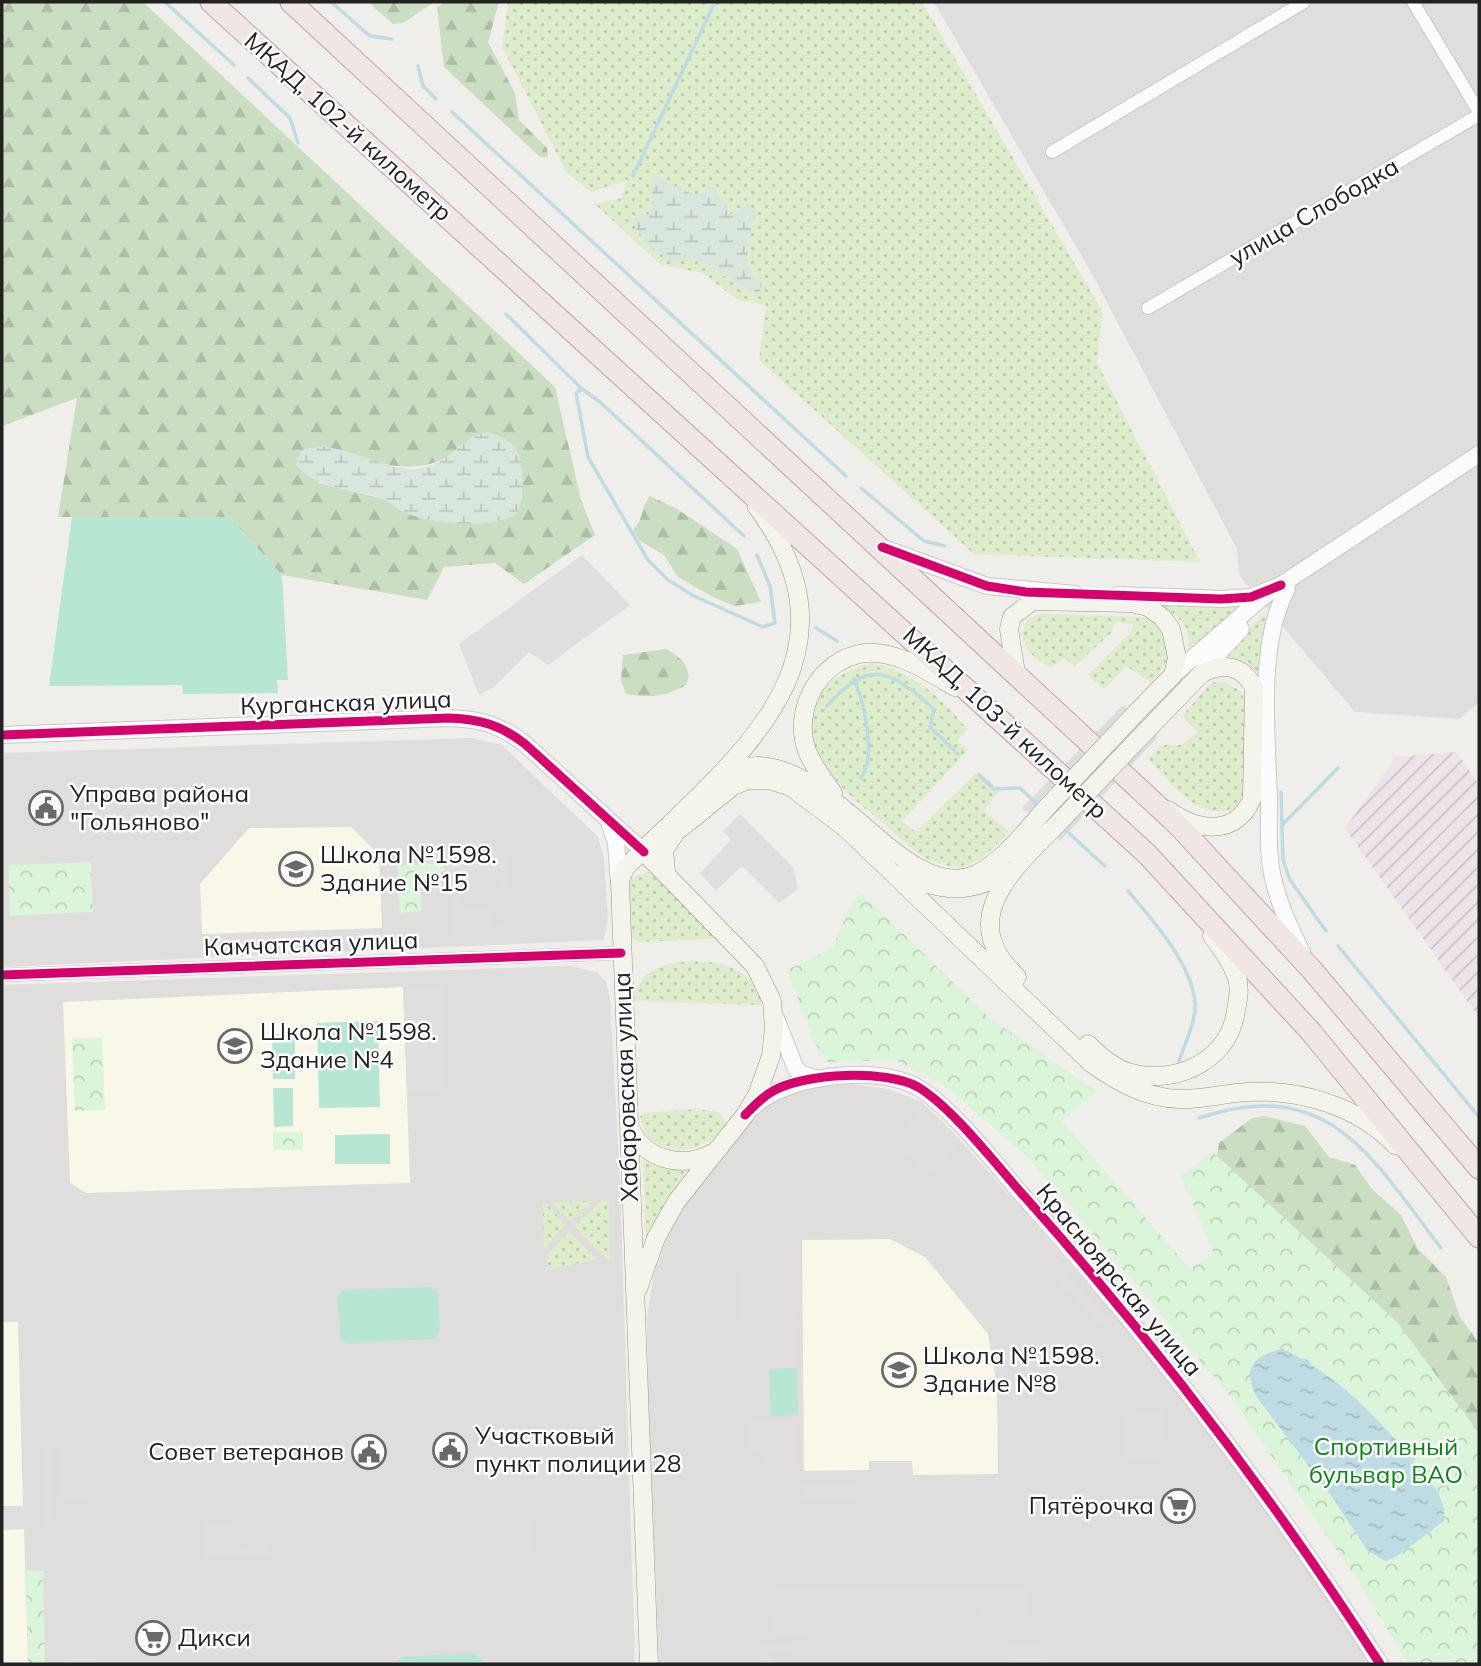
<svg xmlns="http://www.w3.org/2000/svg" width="1481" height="1666" viewBox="0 0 1481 1666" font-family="Mulish,sans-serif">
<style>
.residential{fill:#dfdedc}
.industrial{fill:url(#industrial-furrows)}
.education{fill:#f8f7e8}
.grass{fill:url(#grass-dots);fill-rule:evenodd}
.forest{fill:url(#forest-firs);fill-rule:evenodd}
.wetland{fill:url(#wetland-marsh)}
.park{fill:url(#park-crowns)}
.pitch{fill:#b7e6d2}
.parking{fill:#e0dfde}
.water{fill:url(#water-ripples)}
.pier{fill:#dedddd}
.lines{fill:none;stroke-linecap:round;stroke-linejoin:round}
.stream{stroke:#bfdbe3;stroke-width:3.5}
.minor-casing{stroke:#c9c8c7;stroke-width:14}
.tertiary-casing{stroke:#c9c8c7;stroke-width:18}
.secondary-casing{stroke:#999a82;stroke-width:19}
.trunk-casing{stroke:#c5a2ac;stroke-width:23}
.minor{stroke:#fdfcfc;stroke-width:12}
.tertiary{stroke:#fdfcfc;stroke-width:16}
.secondary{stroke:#f4f4ed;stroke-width:18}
.trunk{stroke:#f0e6e4;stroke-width:21}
.secondary-bridge-casing{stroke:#999a82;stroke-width:19;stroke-linecap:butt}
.secondary-bridge{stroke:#f4f4ed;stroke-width:18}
.cycleway-casing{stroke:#fff;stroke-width:13}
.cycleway{stroke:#d6006c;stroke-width:9}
.labels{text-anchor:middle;stroke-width:5;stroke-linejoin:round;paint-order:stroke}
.street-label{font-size:24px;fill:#222;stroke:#fff}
.poi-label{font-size:24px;fill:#222;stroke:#fff;text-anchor:start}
.park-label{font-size:24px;fill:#0c8416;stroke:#fff}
</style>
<defs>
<pattern id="industrial-furrows" width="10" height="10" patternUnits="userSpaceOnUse" patternTransform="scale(1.75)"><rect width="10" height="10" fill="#ede4e9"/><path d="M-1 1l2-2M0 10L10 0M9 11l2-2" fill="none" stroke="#cbc3c8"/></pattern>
<pattern id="grass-dots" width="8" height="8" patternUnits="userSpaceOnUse" patternTransform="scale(1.75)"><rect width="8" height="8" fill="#ddeccb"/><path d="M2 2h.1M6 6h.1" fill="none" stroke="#bdcaae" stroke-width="1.8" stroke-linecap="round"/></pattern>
<pattern id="forest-firs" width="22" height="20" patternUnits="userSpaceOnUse" patternTransform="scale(1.75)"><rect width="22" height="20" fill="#cbdec1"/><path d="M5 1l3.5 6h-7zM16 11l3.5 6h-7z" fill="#aebea6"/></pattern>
<pattern id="wetland-marsh" width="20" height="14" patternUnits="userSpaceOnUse" patternTransform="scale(1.75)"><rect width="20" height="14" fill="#d9e6de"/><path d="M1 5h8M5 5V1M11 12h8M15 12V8" fill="none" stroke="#bac5be"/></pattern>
<pattern id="park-crowns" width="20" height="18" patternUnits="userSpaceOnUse" patternTransform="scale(1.75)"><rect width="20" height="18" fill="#daf5da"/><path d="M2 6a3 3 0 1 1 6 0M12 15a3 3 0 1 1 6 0" fill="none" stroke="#bbd2bb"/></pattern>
<pattern id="water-ripples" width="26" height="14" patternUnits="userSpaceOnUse" patternTransform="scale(1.75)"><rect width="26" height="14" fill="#bfdbe3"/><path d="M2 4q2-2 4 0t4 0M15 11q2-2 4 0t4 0" fill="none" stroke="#a4bcc2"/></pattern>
</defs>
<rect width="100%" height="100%" fill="#f0eeeb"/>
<!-- residential -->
<path class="residential" d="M934,2H1479V702L1460,719L1355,712L1239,575L1237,549L1092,274Z
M470,738L502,745L598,837L604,859L608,918L604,940L2,967V753Z
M571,966L598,973L606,982L610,997L620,1182L635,1664H2V985Z
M853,1084L888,1089L922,1102L952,1131L1022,1209L1134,1338L1207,1429L1292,1546L1371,1664H659L648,1389L647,1318L653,1278L667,1237L687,1200L764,1107L777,1098L810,1088Z"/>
<!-- industrial -->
<path class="industrial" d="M1457,752L1479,785V1018L1345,828L1396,757Z"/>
<!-- education -->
<path class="education" d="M351,827L379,855L382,928L202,934L200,884L249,828Z
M403,987L410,1183L86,1193L70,1183L63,1002Z
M890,1239L925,1257L988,1334L997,1386L998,1474L913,1475L912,1461H869V1470L804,1471L802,1240Z
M2,1322H18L23,1506H2Z
M24,1529L28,1664H2V1530Z"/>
<!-- grass -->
<path class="grass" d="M508,2H922L1102,311L1097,363L1200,562L974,554L759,360L766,305L738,300L702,273L660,264L595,204L622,198L626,181L591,192L567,173L502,47ZM653,176L731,214L748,205L746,262L761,285L759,297L694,258L672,262L630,218L650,214Z
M1157,603L1247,604L1187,655C1193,623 1180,619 1157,603Z
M1266,612L1262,678C1250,664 1241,658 1222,656Z
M1042,614L1143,617L1159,624L1169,643V658L1152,683L1126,666L1104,689L1088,675L1130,633L1134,624L1115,623L1112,632L1075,666L1064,658L1052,667C1034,659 1026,652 1022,632L1029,618Z
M871,663C912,671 942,698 967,729L957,741L968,750L902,821L916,832L978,771L1000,790L983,811L1009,831C998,843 985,859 968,865C956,870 934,863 922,856C909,848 897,835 885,825C864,807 839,789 824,765C792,714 818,677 871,663Z
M1222,681L1239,690L1248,704L1244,792L1237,807C1198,824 1174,785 1148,759L1162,745H1182L1197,732L1182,716L1211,683Z
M649,872L656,875L716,935L714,939L638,942L631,937L630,882L634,877Z
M689,961C722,962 748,965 762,999L761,1005L634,1001C637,971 663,963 689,961Z
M695,1109L719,1112L727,1125C701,1155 651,1165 640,1117L643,1113Z
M643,1157L662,1167L683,1169L685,1172L659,1216L646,1244Z
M593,1201L570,1221L552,1202Z
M601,1201H609L610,1262L574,1226Z
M543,1204H547L565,1225L544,1249Z
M569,1231L596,1259L548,1270L547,1255Z"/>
<!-- forest -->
<path class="forest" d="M2,2H143L555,387L581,500L595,535L524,584L495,563L444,567L427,600L282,575L229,517H58L77,398L2,426ZM463,443L520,458L522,499L459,522H445L402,511L390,501L376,497L318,483L342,452C383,466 430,480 463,443Z
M368,2H434L403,23L393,24Z
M445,2H499L488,42L515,93L519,120L547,148L548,157H540L444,67L437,7Z
M650,496L677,509L737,549L761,602L734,606L709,595L678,577L664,555L640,541L633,530C644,519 641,506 650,496Z
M666,649C680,657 694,667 686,685C665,697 650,698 626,694L621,680L623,655Z
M1264,1116L1305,1126L1329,1157L1355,1165L1372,1189L1401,1215L1418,1249L1446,1277L1460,1317L1479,1343V1620L1192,1176L1217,1156L1219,1143L1252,1118Z"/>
<!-- wetland -->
<path class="wetland" d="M653,175L696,196L712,187L731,214L748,205L756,210L746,262L761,285L759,297L694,258L672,262L647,244L629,219L650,214Z
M488,432C497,435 508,439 514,446C527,462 523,495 518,513C492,530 430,525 402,511C392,506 386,499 374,496C346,488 315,488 296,465L301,451C334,436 375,468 411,469C448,469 458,437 488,432Z"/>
<!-- park -->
<path class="park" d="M91,862L93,912L10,916L8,865Z
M443,863L444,880L420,881L422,911L400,913L397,866Z
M858,890L990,1018L1096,1091L1062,1121L1190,1269L1214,1253L1181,1176L1213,1152L1397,1322L1479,1433V1664H1408L1360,1584L1230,1396L1028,1157L942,1084L896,1060L827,1062L813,1040L787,970L832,948Z
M102,1038L105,1110L75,1111L72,1039Z
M273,1132H303V1150H273Z
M26,1571H43L45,1664H28Z"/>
<!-- pitch -->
<path class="pitch" d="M72,517H229L282,575L288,680H277L278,693L183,694L182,685L49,686Z
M378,1021L380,1107L319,1108L317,1023Z
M272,1034H295V1079H273Z
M273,1088H293V1126L274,1127Z
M390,1134V1164H335V1135Z
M431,1287L438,1293L440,1330L435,1339L349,1343L341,1340L337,1298L342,1290Z
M797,1368L798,1415L771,1416L769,1369Z
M468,1653L477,1655L485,1664H391L403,1657Z"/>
<!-- parking -->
<path class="parking" d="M582,555L630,605L548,665L529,652L494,687L479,695L459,644Z
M740,814L793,867L798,889L779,903L742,866L716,891L700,873L731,840L723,831Z
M497,852L498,880L470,881V892H462V909H493L494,926H504V936L451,938L449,888L461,887V872L470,871L469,853Z
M499,852H507L508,892H500Z
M442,986L446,1090L407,1091L403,987Z
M920,1110L960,1141L933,1176L893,1145Z
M1060,1268L1109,1318L1101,1326L1052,1276Z
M742,1273H793L794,1367L743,1368Z
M1166,1408L1167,1458H1126L1125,1416Z
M795,1421V1463H764V1452H749V1422Z
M87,1449L89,1500L62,1501L60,1450Z
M43,1451H52L55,1527H46Z
M857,1482V1499L802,1501L801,1483Z
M519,1519H530V1551H519Z
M204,1522H239L240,1546L270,1545V1556L205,1557Z
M777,1588L1027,1589V1617H981L980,1608L777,1607Z
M772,1617H808V1635H772Z
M1041,1644V1664H1009V1645Z
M761,1645H796V1652H770V1664H761Z
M96,1655V1664H67V1656Z"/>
<!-- water -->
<path class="water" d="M1283,1349C1349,1381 1394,1435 1438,1492L1444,1508V1521L1396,1557L1385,1561L1367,1550L1335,1501L1256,1396C1242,1367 1254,1355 1283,1349Z"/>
<!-- pier -->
<path class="pier" d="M1123,705L1158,737L1060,841L1022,808Z"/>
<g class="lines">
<!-- stream -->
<path class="stream" d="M165,2L234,65
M331,2L370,36L392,39
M418,66L423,86L436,99
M248,78L290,118L298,143
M452,112L846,476
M633,176L715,2
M506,314L582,389L600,402L744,536
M582,389L576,393L588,457L648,560L668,580L694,596L763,627L775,623L770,586L757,555
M861,488L924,541L945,546
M816,628L837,641
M854,679C864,703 877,756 861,778
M827,706C870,657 891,671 934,709L930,727L958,754
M979,775L994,789L1020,788L1041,808
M1281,792L1283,860L1290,880L1326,931
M1283,824L1338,768
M1062,827L1105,866
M1128,891C1151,918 1193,965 1195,1003C1196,1022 1185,1043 1179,1061
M1338,946L1479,1117
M1199,1118C1329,1074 1372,1158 1441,1248"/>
<!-- minor casing -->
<g class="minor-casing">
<path id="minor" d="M1413,2L1479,112
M1052,152L1304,2
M1148,308L1479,115
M2,975L621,953"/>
</g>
<!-- tertiary casing -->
<g class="tertiary-casing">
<path id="tertiary" d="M884,548L987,586L1075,594
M1287,589C1257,644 1267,736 1269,799C1269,825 1267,853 1273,878C1279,905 1290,928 1302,952
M1118,595L1221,599L1251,597L1281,585
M1173,675L1264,596L1479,454
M1197,677L1241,629
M2,735L449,718C480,719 501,725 525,744L644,852
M610,825L616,843L619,882
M775,1016L796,1069L802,1074L818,1079
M752,1108C785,1075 876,1064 917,1087C952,1107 996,1165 1024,1197C1155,1343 1274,1499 1380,1664"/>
</g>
<!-- secondary casing -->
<g class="secondary-casing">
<path id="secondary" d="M1016,673L1009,629L1012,617L1032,601L1131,603L1148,607L1162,617L1171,629L1177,658L1173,675L1134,715
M1149,728L1201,674C1223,662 1243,665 1254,688L1252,799C1236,836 1198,832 1168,810
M723,776C733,768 746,766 758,766C837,767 906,903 974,875C1004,862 1029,826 1051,803
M833,793C824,780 813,766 807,751C792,710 819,659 865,653C896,650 929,672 955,687
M839,822L1091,1063C1117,1082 1146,1098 1179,1099C1202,1100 1225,1093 1248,1092C1300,1089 1358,1106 1395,1145
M666,871L664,850L676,832L733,786L748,780H769L791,787L848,830
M902,874C941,893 972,894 1010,871
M1017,977C951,915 1021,863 1066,815
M1088,1044C1099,1055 1114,1068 1128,1072C1172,1086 1226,1063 1235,1016C1237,1005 1241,989 1237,978C1232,963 1222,949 1212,936
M630,1127C643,1159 682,1170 712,1153
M638,1289L656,1238L676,1202L745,1115L757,1095L771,1056L774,1027L772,1001L755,966L644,852
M649,1664L620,882L625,868C727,764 874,665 757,507"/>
</g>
<!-- trunk casing -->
<g class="trunk-casing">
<path id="trunk" d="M211,2L1147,854L1311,1032L1479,1237
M291,2L1177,824L1312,970L1479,1168"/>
</g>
<!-- minor -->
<use href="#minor" class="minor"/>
<!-- tertiary -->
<use href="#tertiary" class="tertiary"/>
<!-- secondary -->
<use href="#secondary" class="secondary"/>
<!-- trunk -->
<use href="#trunk" class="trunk"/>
<!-- secondary-bridge casing -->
<g class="secondary-bridge-casing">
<path id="secondary-bridge" d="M1051,803L1134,715
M1066,815L1149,728"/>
</g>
<!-- secondary-bridge -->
<use href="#secondary-bridge" class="secondary-bridge"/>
<!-- cycleway casing -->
<g class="cycleway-casing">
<path id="cycleway" d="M882,547L987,586L1026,592L1221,599L1251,597L1281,585
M2,735L449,718C480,719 501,725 525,744L644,852
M2,975L621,953
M745,1115C754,1106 762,1097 773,1091C804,1073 886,1069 918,1087C954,1109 996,1165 1025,1197C1155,1343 1274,1499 1380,1664"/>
</g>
<!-- cycleway -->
<use href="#cycleway" class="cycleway"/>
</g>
<!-- icons -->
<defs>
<g id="civic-ring" transform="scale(1.75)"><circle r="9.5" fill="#fff" stroke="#6a6968" stroke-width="1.5"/><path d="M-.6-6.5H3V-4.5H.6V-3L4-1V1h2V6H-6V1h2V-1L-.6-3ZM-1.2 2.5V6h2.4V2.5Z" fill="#6a6968"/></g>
<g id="school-ring" transform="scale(1.75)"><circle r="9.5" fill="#fff" stroke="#6a6968" stroke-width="1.5"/><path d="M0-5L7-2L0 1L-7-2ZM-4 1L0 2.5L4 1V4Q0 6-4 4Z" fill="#6a6968"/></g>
<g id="supermarket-ring" transform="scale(1.75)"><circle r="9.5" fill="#fff" stroke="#6a6968" stroke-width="1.5"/><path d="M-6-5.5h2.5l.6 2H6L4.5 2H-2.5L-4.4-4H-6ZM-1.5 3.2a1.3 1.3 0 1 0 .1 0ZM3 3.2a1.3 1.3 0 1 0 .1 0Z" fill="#6a6968"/></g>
</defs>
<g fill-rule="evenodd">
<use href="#civic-ring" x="46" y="808"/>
<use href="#school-ring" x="296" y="869"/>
<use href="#school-ring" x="235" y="1046"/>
<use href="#school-ring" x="899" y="1370"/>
<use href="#civic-ring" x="450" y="1450"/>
<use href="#civic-ring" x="369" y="1452"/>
<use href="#supermarket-ring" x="1178" y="1506"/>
<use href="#supermarket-ring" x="153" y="1638"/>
</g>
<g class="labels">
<!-- street labels -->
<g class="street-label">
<text transform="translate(348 127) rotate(42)" y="8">МКАД, 102-й километр</text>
<text transform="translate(1314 212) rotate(-30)" y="8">улица Слободка</text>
<text transform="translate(346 703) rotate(-2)" y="8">Курганская улица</text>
<text transform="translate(1005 723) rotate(43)" y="8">МКАД, 103-й километр</text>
<text transform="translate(311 944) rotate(-2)" y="8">Камчатская улица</text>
<text transform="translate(626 1087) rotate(-92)" y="8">Хабаровская улица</text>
<text transform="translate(1119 1280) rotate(50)" y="8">Красноярская улица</text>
</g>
<!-- poi labels -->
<g class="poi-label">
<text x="70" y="802">Управа района<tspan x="70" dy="28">"Гольяново"</tspan></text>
<text x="320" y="863">Школа №1598.<tspan x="320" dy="28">Здание №15</tspan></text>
<text x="260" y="1040">Школа №1598.<tspan x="260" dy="28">Здание №4</tspan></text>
<text x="923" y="1364">Школа №1598.<tspan x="923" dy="28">Здание №8</tspan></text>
<text x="475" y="1444">Участковый<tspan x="475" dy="28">пункт полиции 28</tspan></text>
<text x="344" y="1460" text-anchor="end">Совет ветеранов</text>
<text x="1154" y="1514" text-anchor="end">Пятёрочка</text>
<text x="178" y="1646">Дикси</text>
</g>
<!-- park labels -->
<g class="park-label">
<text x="1386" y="1455">Спортивный<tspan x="1386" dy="28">бульвар ВАО</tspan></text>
</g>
</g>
<!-- border -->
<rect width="1481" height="1666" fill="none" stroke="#222222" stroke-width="7"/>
</svg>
